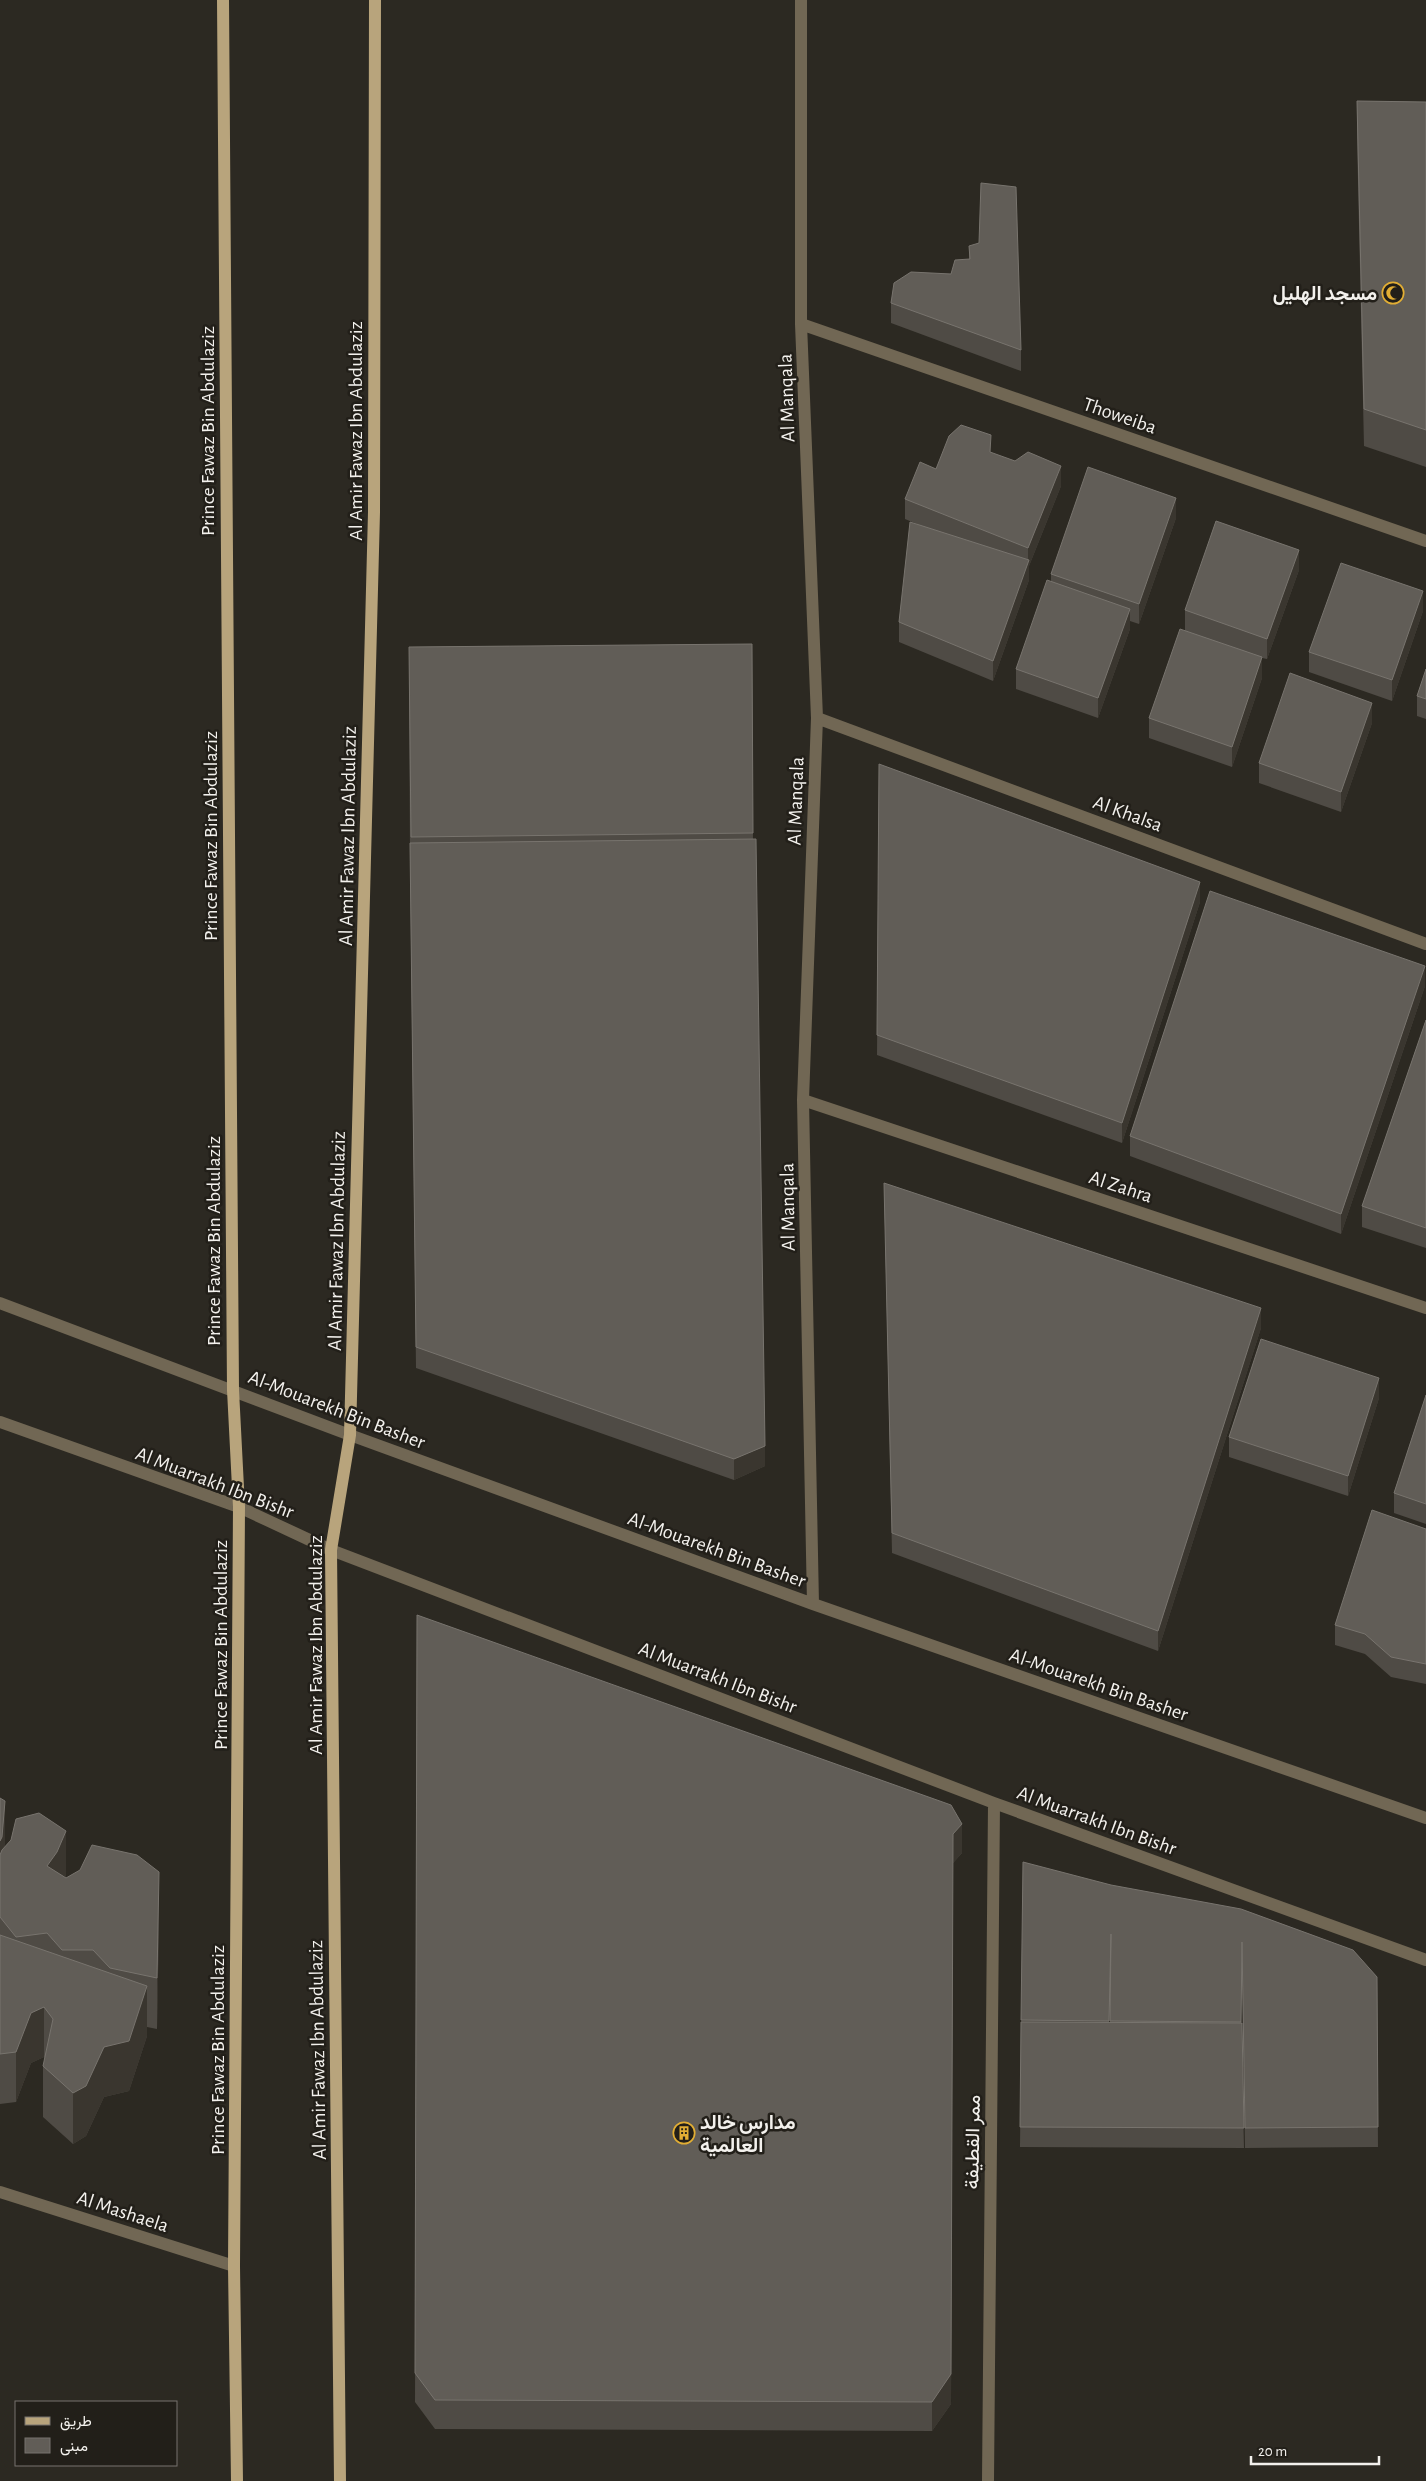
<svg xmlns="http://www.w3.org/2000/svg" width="1426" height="2481" viewBox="0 0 1426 2481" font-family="'Alegreya Sans',Vazirmatn,sans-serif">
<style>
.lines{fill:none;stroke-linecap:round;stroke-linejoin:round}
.minor{stroke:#716754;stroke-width:12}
.major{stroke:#b8a47c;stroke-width:12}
.wall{fill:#4f4b45;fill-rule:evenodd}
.shaded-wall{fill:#3a362f}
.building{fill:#615d57;stroke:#78746e}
.labels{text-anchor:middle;stroke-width:5;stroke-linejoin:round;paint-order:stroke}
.poi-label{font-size:20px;font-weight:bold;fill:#f3f1ed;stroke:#221f19;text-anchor:end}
.street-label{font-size:20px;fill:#f3f1ed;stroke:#221f19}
</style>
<rect width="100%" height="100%" fill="#2c2922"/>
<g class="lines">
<!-- minor -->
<path class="minor" d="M801,0V324L817,718L803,1100L813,1604
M801,324L1426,541
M817,718L1426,944
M803,1100L1426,1308
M0,1303L350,1435L813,1604L1426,1818
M0,1422L239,1507L331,1550L994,1803L1426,1960
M0,2192L234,2266
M988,2481L994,1803"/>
<!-- major -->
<path class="major" d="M223,0L233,1390L239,1507L234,2266L237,2481
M340,2481L331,1550L350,1435L374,512L375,0"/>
</g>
<!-- wall -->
<path class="wall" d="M1357,101L1426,102V467L1364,446L1357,138Z
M969,246L1021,350V371L891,323V303L951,274L969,259Z
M991,453L1061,486L1029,566V580L993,681L899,642V622L924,527L905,519V499L936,469Z
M1176,518L1139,624L1130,621V629L1098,718L1016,689V669L1051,581V574Z
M1299,570L1267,659L1262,658V678L1232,767L1149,738V718L1185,630V610Z
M1423,611L1392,701L1309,672V652Z
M752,644L753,839L765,1466L734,1480L416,1368L410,863L409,647Z
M1426,669V719L1417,716V696Z
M1372,723L1341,812L1259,783V763Z
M879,764L1200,902L1122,1143L877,1055Z
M1425,986L1341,1234L1130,1156V1136Z
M1426,1020V1248L1362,1227V1206Z
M884,1183L1261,1328L1158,1651L892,1553Z
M1426,1395V1524L1394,1513V1493Z
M1379,1398L1348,1496L1229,1457V1437Z
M1426,1529V1684L1391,1677L1365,1654L1335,1645V1625Z
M417,1615L962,1853L953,1863L951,2404L932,2431L435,2429L415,2402Z
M0,1798L5,1846L66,1878L159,1923L157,2029L147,2027V2036L129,2091L104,2097L86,2136L73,2144L43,2117V2066L45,2058L44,2057L31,2063L16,2102L0,2104Z
M1023,1862L1377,1977L1378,2147L1245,2148L1242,1962L1241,2023L1244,2148L1020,2147ZM1111,1956L1110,2023H1109Z"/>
<!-- shaded-wall -->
<path class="shaded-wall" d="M1061,466V486L1029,566V580L993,681V661L1028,562V548Z
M1176,498V518L1139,624V604Z
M1299,550V570L1267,659V639Z
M1423,591V611L1392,701V680Z
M1130,609V629L1098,718V698Z
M1262,657V678L1232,767V747Z
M1372,703V723L1341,812V792Z
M1200,882V902L1122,1143V1123Z
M1425,966V986L1341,1234V1214Z
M1261,1308V1328L1158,1651V1631Z
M1379,1378V1398L1348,1496V1476Z
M765,1446V1466L734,1480V1459Z
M5,1801V1851L0,1891V1841Z
M962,1824V1853L953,1863L951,2404L932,2431V2402L953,1834Z
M66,1831V1881L47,1866Z
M159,1872V1923L157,2029V1978Z
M147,1986V2036L129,2091L104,2097L86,2136L73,2144V2093Z
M44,2007V2057L31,2063L16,2102V2052L31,2013Z"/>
<!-- building -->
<path class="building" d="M1357,101L1426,102V430L1364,409Z
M981,183L1016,187L1021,350L891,303L894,283L911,272L951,274L955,260L970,259L969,246L979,243Z
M961,425L991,435L990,452L1015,461L1028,452L1061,466L1028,548L905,499L920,462L936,469L949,436Z
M1088,467L1176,498L1139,604L1051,574Z
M1216,521L1299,550L1267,639L1185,610Z
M910,522L1029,560L993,661L899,622Z
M1341,563L1423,591L1392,680L1309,652Z
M1047,580L1130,609L1098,698L1016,669Z
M1180,629L1262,657L1232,747L1149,718Z
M752,644L753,833L411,837L409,647Z
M1426,669V699L1417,696Z
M1290,673L1372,703L1341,792L1259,763Z
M879,764L1200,882L1122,1123L877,1035Z
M756,839L765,1446L734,1459L416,1347L410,843Z
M1210,891L1425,966L1341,1214L1130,1136Z
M1426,1020V1228L1362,1206Z
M884,1183L1261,1308L1158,1631L892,1533Z
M1261,1339L1379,1378L1348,1476L1229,1437Z
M1426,1395V1504L1394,1493Z
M1372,1510L1426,1529V1664L1391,1657L1365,1634L1335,1625Z
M417,1615L951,1805L962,1824L953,1834L951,2374L932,2402L435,2400L415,2373Z
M0,1798L5,1801L2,1837L0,1841Z
M39,1813L66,1831L57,1852L47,1866L66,1878L80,1870L92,1845L137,1855L159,1872L157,1978L110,1968L93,1950H62L47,1933L16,1937L0,1917V1855L2,1850L11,1840L16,1819Z
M1023,1862L1111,1885L1241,1909L1353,1950L1377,1977L1378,2127L1245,2128L1242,1942L1241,2022L1110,2021L1111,1934L1109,2021L1021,2020Z
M0,1935L147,1986L129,2041L104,2047L86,2086L73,2093L43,2066L53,2019L44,2007L31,2013L16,2052L0,2054Z
M1021,2022L1242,2023L1244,2128L1020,2127Z"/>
<!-- icons -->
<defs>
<g id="mosque-ring" transform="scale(1.125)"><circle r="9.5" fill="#221f19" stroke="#e2ae34" stroke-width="1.5"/><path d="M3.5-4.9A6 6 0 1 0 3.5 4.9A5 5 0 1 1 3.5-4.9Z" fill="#e2ae34"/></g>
<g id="building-ring" transform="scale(1.125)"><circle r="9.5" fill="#221f19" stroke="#e2ae34" stroke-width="1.5"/><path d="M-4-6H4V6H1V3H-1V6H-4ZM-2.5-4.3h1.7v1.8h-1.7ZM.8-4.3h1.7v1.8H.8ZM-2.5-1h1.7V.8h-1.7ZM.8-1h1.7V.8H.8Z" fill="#e2ae34"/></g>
</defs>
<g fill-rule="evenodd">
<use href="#mosque-ring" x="1393" y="293"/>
<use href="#building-ring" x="684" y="2133"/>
</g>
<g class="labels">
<!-- poi labels -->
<g class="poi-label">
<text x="1377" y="300">مسجد الهليل</text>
<text x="700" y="2129" text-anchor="start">مدارس خالد<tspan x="700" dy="23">العالمية</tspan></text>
</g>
<!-- street labels -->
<g class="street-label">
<text transform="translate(786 398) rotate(-92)" y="7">Al Manqala</text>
<text transform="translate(1120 415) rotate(19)" y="7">Thoweiba</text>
<text transform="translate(207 431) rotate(-90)" y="7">Prince Fawaz Bin Abdulaziz</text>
<text transform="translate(355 431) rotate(-90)" y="7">Al Amir Fawaz Ibn Abdulaziz</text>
<text transform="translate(795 801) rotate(-88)" y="7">Al Manqala</text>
<text transform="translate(1128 813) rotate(20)" y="7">Al Khalsa</text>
<text transform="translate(210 836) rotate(-90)" y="7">Prince Fawaz Bin Abdulaziz</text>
<text transform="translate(347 836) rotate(-89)" y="7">Al Amir Fawaz Ibn Abdulaziz</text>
<text transform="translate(1121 1186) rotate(18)" y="7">Al Zahra</text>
<text transform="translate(787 1207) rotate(-91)" y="7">Al Manqala</text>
<text transform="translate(213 1241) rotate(-90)" y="7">Prince Fawaz Bin Abdulaziz</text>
<text transform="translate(336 1241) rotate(-89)" y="7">Al Amir Fawaz Ibn Abdulaziz</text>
<text transform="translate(337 1409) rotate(21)" y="7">Al-Mouarekh Bin Basher</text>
<text transform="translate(215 1482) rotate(21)" y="7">Al Muarrakh Ibn Bishr</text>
<text transform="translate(717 1549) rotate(20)" y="7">Al-Mouarekh Bin Basher</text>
<text transform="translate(220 1645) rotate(-90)" y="7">Prince Fawaz Bin Abdulaziz</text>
<text transform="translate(315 1645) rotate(-90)" y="7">Al Amir Fawaz Ibn Abdulaziz</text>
<text transform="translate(718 1677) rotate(21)" y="7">Al Muarrakh Ibn Bishr</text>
<text transform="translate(1099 1684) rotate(19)" y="7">Al-Mouarekh Bin Basher</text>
<text transform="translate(1097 1820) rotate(20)" y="7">Al Muarrakh Ibn Bishr</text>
<text transform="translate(217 2050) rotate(-90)" y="7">Prince Fawaz Bin Abdulaziz</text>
<text transform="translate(317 2050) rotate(-91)" y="7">Al Amir Fawaz Ibn Abdulaziz</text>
<text transform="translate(972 2142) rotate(-89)" y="7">ممر القطيفة</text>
<text transform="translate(123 2211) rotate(18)" y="7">Al Mashaela</text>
</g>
</g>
<!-- legend -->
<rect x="15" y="2401" width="162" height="65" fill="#221f19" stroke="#76736e"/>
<rect x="25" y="2417" width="25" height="8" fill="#b8a47c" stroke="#76736e"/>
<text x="60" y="2426" font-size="15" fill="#f3f1ed">طريق</text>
<rect x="25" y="2438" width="25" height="15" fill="#615d57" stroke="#76736e"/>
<text x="60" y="2451" font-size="15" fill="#f3f1ed">مبنى</text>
<!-- scale -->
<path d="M1251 2456v8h128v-8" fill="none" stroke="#f3f1ed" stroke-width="2.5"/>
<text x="1258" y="2456" font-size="15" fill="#f3f1ed" stroke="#221f19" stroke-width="4" paint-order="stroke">20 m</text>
</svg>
